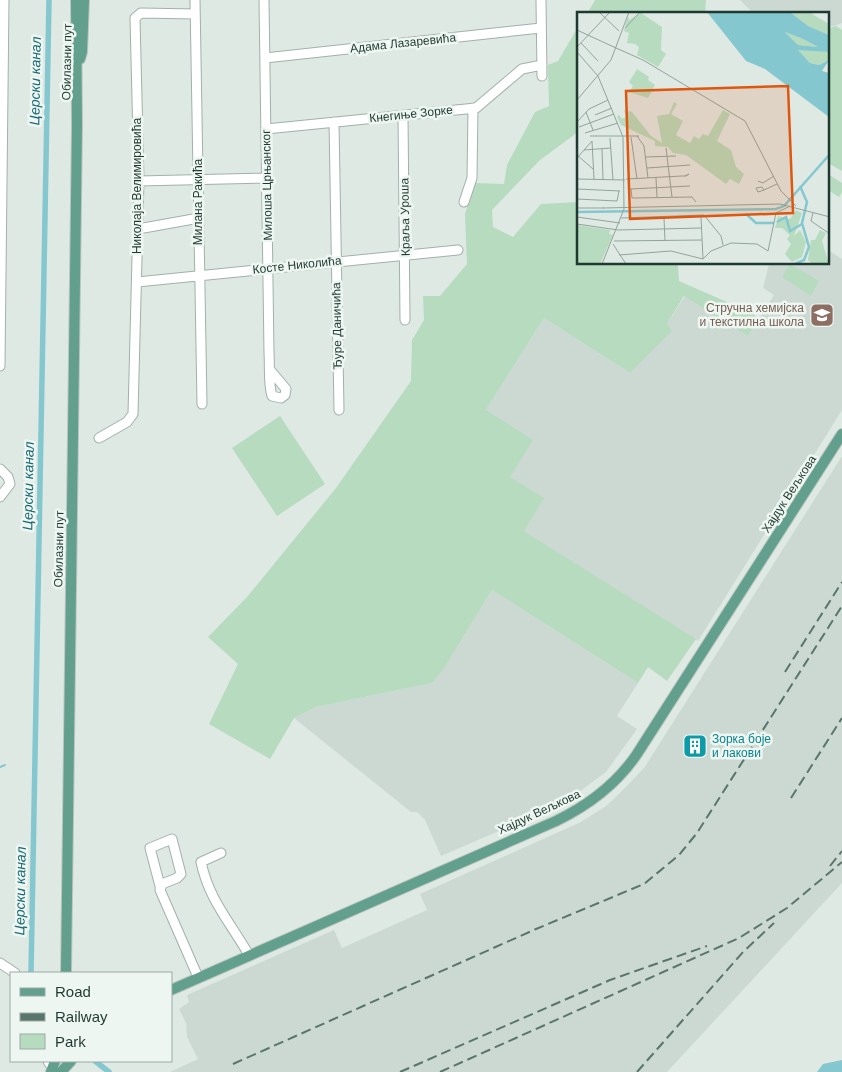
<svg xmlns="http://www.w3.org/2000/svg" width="842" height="1072" viewBox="0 0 842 1072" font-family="Helvetica,sans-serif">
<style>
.built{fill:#ccd9d3}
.green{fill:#b6dbbe}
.water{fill:#85c7cf}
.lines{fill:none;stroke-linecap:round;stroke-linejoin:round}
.stream{stroke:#85c7cf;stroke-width:2}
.canal{stroke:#85c7cf;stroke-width:5.5}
.minor-casing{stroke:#a1b1ab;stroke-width:11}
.major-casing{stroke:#bcc4c1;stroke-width:12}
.minor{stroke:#fff;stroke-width:9}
.major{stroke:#629f8d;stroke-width:10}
.rail{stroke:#59756c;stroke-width:2;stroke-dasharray:10 5;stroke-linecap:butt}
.labels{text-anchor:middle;stroke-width:5;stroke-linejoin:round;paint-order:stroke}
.street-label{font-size:12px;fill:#1f3931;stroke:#eef6f2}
.education-label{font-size:12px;fill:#785e54;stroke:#eef6f2;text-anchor:end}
.culture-label{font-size:12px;fill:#0d838f;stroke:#eef6f2;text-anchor:start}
.water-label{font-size:14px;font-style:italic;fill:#1a6974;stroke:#eef6f2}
.inset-river{fill:none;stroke:#85c7cf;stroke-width:2.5}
.inset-road{fill:none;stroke:#92a39c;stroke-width:1}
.view{fill:#de570e;fill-opacity:0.15;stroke:#de570e;stroke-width:2.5}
.inset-edge{fill:none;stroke:#1f3931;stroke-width:2.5}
</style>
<rect width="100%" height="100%" fill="#dee9e4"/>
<!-- built -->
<path class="built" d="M740,0H842V23L828,28V14H754Z
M828,250L842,259V410L698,641L524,531L510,477L486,410L544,318L630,373L667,324L685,296L748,336L774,295L763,288L769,264H828Z
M842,456V883L667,1072H170L198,1059L187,1037L186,1023L179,1009L189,1002L187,995L334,930L342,948L427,910L420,894L581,822L606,806L620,793L644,768Z
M492,590L638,683L617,716L637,729L606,772L564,803L441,856L425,820L417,812H411L294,718L316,707L432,683L443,670Z"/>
<!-- green -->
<path class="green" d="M595,0H706L705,14H587Z
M836,26L842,30V171L828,163V29Z
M578,27V132L540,160L492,210L493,227L513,237L541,204L578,202V264H678L679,281L752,313L759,319L748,336L684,296L667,324L672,331L630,373L544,318L486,410L533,440L510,477L544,498L524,531L696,639L667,681L648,667L638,683L492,590L443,670L432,683L316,707L294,718L270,759L209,724L238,664L208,637L247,597L336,488L411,381L412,340L424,320L423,296H440L467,264L465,214L475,183L504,184L507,165L535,112L549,106L548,65L558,61Z
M828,174L842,183V192L839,197L828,190Z
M790,264L819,281L811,296L782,277Z
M280,416L325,484L277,516L232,448Z"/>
<!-- water -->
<path class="water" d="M842,1060V1072H817L823,1064Z"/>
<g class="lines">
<!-- stream -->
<path class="stream" d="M0,767L5,765"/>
<!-- canal -->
<path class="canal" d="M31,973L49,0
M95,1061L109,1072"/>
<!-- minor casing -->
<g class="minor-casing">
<path id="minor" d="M195,0L202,404
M264,0C265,118 268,235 269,353C270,366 268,383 272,396L281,398L285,395L286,389L270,370
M541,0L542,76
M265,58L541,28
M403,115L405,320
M334,122L339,410
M266,129L476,108L522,69L542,65
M139,181L267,178
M464,202L472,178L473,108
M138,229L199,218
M137,282L458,250
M0,366L4,0
M99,438L127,422L133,414L139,180L135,18L141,13L195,14
M0,469L8,477L10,484L0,497
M221,853L201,862C209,900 230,922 249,955
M160,886L150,848L172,839L181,874L177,878L162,884L160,890L198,977
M0,963L15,973
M48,1061L49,1063"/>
</g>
<!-- major casing -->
<g class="major-casing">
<path id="major" d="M80,59L82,52L84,0
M66,973L77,125L76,0
M171,990L556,821C589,805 616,785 637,754L842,434
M51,1072L55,1061
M61,1072L71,1061"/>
</g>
<!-- minor -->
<use href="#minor" class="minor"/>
<!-- major -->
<use href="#major" class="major"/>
<!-- rail -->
<path class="rail" d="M785,672L842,582
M791,798L842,718
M830,866L842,851
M233,1064L536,929L644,884L679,855L697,833L842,606
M400,1072L610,980L707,946
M440,1072L739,938L787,908L842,862
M637,1072L743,952L774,923"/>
</g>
<!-- icons -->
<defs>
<g id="school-square" transform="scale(1.25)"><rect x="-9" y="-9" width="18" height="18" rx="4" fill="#8d6e63" stroke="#eef6f2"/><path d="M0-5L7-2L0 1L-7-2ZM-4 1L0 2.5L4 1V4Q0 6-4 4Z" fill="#fff"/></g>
<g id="building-square" transform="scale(1.25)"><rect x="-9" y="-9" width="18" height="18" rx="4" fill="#0f9aa8" stroke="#eef6f2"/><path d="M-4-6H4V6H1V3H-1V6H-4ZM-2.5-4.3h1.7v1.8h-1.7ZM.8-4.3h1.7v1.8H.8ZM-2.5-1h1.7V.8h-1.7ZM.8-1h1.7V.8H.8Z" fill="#fff"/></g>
</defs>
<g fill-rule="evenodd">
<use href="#school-square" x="822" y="315"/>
<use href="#building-square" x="695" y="746"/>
</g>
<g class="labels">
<!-- street labels -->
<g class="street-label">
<text transform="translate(403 43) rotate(-6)" y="4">Адама Лазаревића</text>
<text transform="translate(67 62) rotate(-89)" y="4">Обилазни пут</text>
<text transform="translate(411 114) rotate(-6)" y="4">Кнегиње Зорке</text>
<text transform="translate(267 185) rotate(-91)" y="4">Милоша Црњанског</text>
<text transform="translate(137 186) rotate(-90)" y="4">Николаја Велимировића</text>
<text transform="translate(198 202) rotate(-90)" y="4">Милана Ракића</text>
<text transform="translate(405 217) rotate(-91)" y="4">Краља Уроша</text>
<text transform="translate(297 265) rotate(-6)" y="4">Косте Николића</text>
<text transform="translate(337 326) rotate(-91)" y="4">Ђуре Даничића</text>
<text transform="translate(789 494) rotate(-57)" y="4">Хајдук Вељкова</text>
<text transform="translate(59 549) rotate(-89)" y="4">Обилазни пут</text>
<text transform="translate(539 812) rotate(-25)" y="4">Хајдук Вељкова</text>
</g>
<!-- education labels -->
<g class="education-label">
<text x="804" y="312">Стручна хемијска<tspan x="804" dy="14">и текстилна школа</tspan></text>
</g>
<!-- culture labels -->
<g class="culture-label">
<text x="712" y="743">Зорка боје<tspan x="712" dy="14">и лакови</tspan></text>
</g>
<!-- water labels -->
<g class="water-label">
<text transform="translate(35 81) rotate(-89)" y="5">Церски канал</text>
<text transform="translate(28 486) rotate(-89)" y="5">Церски канал</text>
<text transform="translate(20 891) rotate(-89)" y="5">Церски канал</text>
</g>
</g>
<!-- overview -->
<g transform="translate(577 12)">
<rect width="252" height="252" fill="#dee9e4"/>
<path d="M213,0H232L252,12V23L231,14ZM64,1L85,15L84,38L89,42L81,55L60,43L62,35L58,32L50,31L52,21L47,19L51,4L52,8ZM208,20L226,27L241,35L221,33ZM229,37L252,40V48L242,53L233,51L221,38ZM60,57L72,65L71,68L78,73L71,86L52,80L56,74L52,70ZM97,90L100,92L94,102L106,109L99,123L113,131L117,124L122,127L126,122L131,124L146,98L153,102L140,129L154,138L159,155L167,162L162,172L153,167L149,172L109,143L96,141L91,135L78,134V129L44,113L40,105L42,103L45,107L49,105L47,98L55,100L74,124L85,131L80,104L92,102ZM219,198L225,201L217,224L223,218L229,230L225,245L215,250L208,242L214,232L210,227L213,223L205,216H198L201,204L213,207ZM0,213L33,218L32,222L36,223L23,252H0ZM243,218L249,221L245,229L252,252H236L231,248L234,228H238Z" fill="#b6dbbe"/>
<path d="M130,0H213L231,14L252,23V40L221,38L233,51L242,53L252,48L245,59L252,61V105L188,57L169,49ZM208,20L226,27L241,35L221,33Z" fill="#85c7cf" fill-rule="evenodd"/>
<path class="inset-river" d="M0,200L199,197L207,194L253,142M169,202L179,211H197M200,210L209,205L213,219L225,212M218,252L227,248L232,235L225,211L230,190L223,174"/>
<path class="inset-road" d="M22,0L42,19M48,16L63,0M0,18L39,36M4,31L21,49M0,35L33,0M39,36L66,48L168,109L204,179L219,194M0,40L21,64L46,125L47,197L25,252M0,88L34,48L52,0M9,100L16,118M18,103L35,96M0,110L12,97L31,88M2,115L37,102M8,121L41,111M13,124H62M60,124L67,134L71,166M54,125L60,167M33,126L36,168M15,129L17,167M89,136L95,185M25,137L26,167M7,138L34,136M0,143L16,157M68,145L99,144M0,146L15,129M70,156L113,153M79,166L80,185M0,167L48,168M49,167L69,166L86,165L105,164H109L112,162L108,164M181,169L186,171L197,164M0,177L43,179M53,177L113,174M54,177L55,186L115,185L119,190M187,178L181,180L179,176L185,175L187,178L200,172M0,187L40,189L42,179M0,196H27M26,196L203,192L253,205M236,201L234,209L253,222M0,205L43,211M124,205L126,247M44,206L127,203L144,224L146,233M87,206L88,229M0,212L41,218L125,216M37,229L125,228M36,232L49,252M42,243L94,239L126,247M126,247L134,239L154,231L180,232L191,239L199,201L213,194"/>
<path class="view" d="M211,74L216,201L53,207L49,79Z"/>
<rect width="252" height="252" class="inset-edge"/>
</g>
<!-- legend -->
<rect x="10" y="972" width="162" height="90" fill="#eef6f2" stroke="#9baaa5"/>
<rect x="20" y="988" width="25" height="8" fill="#629f8d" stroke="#9baaa5"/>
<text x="55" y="997" font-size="15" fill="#1f3931">Road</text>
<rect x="20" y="1013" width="25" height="8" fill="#59756c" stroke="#9baaa5"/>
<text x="55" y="1022" font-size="15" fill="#1f3931">Railway</text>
<rect x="20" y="1034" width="25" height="15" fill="#b6dbbe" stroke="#9baaa5"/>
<text x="55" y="1047" font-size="15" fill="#1f3931">Park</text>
</svg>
